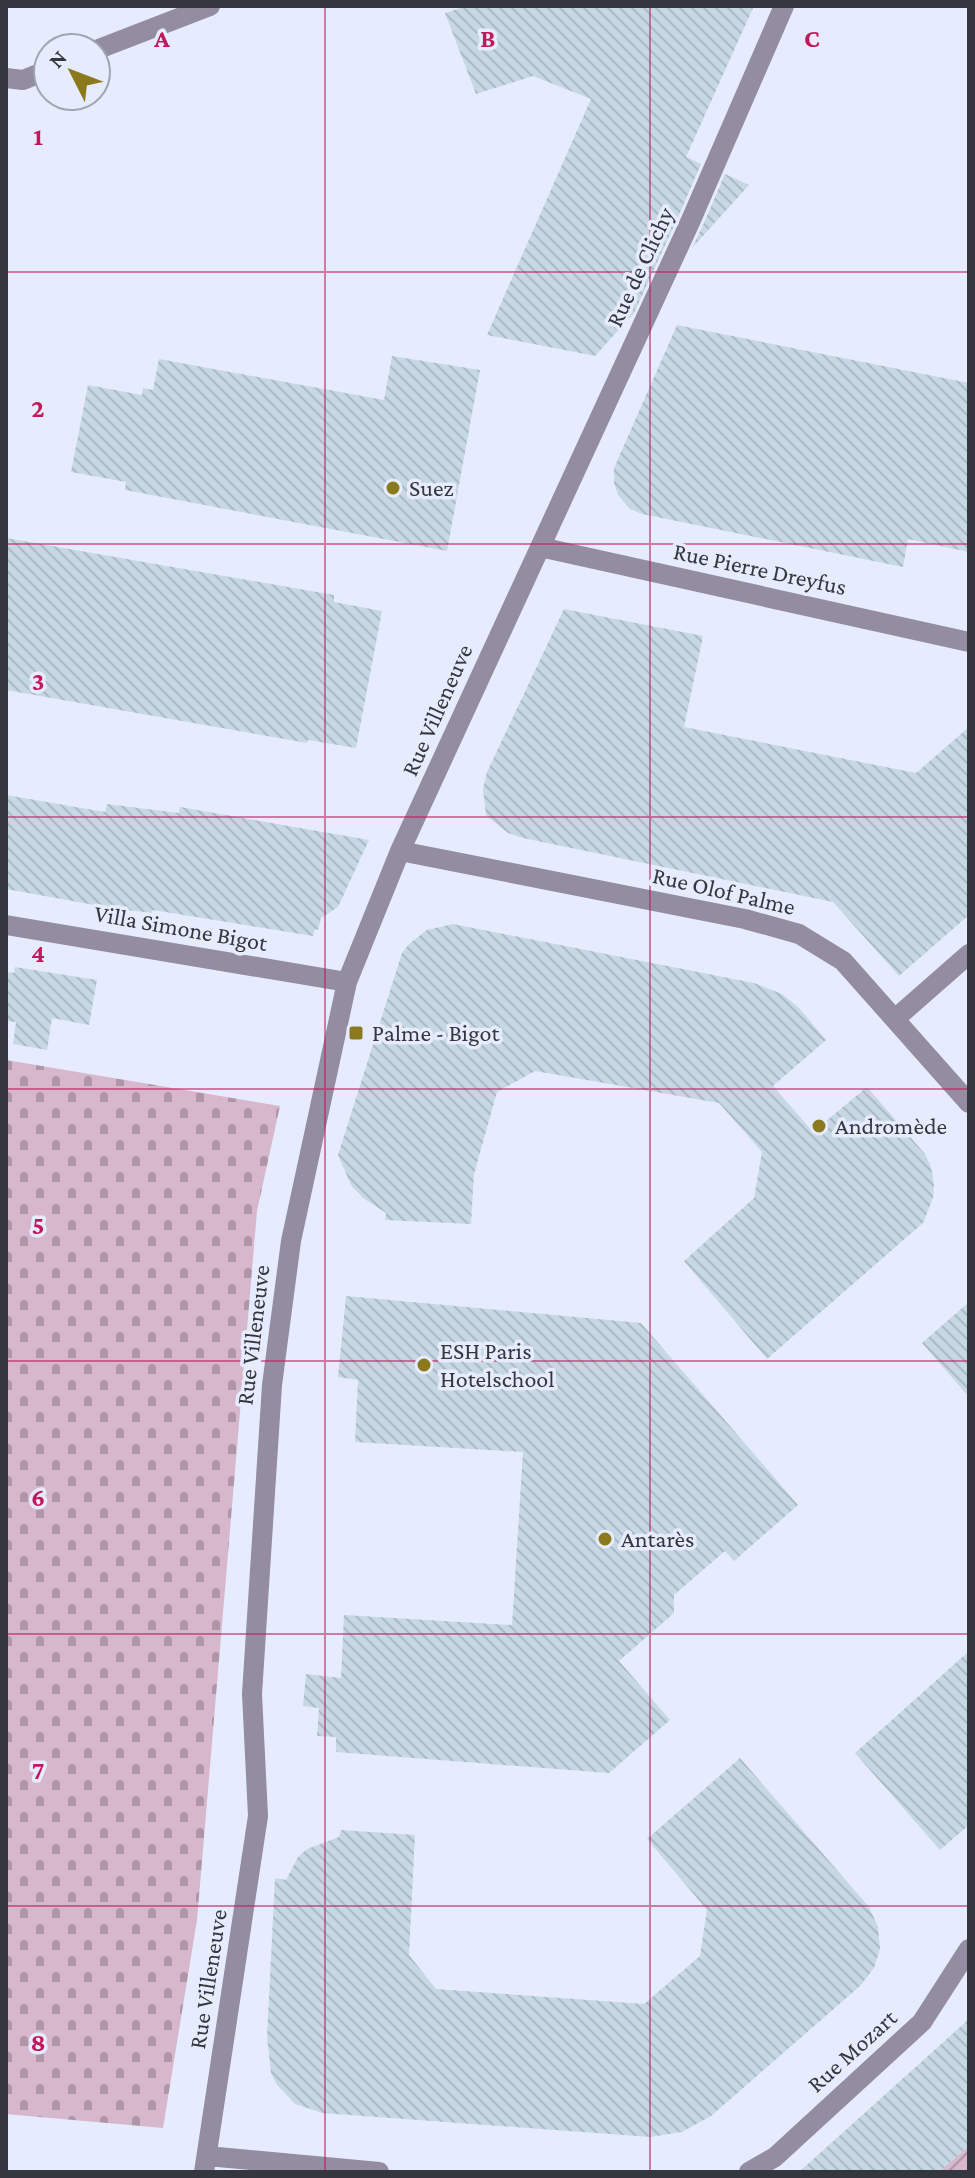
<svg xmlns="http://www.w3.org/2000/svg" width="975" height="2178" viewBox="0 0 975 2178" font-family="'Crimson Pro',serif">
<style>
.cemetery{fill:url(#cemetery-stones)}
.garden{fill:url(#garden-furrows)}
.building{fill:url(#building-back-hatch)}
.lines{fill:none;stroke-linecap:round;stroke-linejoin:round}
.minor{stroke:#948ca1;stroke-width:20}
.grid{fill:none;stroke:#c2185b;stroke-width:2;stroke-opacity:0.55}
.poi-dot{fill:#8a791d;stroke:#e6ecfe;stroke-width:3}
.labels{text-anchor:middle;stroke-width:7;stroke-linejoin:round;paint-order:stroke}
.street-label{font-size:24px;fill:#35373e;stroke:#e6ecfe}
.poi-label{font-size:24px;fill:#35373e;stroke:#e6ecfe;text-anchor:start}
.grid-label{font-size:26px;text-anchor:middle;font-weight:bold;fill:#c2185b;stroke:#e6ecfe;stroke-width:7;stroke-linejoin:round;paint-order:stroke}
</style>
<defs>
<pattern id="cemetery-stones" width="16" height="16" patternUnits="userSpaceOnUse" patternTransform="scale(2)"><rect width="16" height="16" fill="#d6b7cc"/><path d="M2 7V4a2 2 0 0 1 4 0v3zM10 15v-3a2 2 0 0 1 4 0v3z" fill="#ae96a7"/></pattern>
<pattern id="garden-furrows" width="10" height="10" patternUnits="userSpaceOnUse" patternTransform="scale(2)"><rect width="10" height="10" fill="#d6b7cc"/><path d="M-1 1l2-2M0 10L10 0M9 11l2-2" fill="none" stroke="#ae96a7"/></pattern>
<pattern id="building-back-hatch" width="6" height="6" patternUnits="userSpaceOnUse" patternTransform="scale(2)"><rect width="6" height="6" fill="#c6d8e4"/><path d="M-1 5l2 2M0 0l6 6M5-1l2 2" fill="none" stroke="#abbac5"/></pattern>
</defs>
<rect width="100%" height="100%" fill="#e6ecfe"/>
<!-- cemetery -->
<path class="cemetery" d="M6,1060L280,1106L257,1211L197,1920L163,2128L6,2114Z"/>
<!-- garden -->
<path class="garden" d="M969,2146V2172H939Z"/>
<!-- building -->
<path class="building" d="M467,6H754L686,157L701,164L679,215L634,313L595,356L487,335L591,99L533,76L476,94L445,13Z
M725,174L749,185L692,248L703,225Z
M677,325L969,383V552L908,539L903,567L642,514L630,509L618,495L614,483V468Z
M392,356L480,370L447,551L125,490L126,482L71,472L88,385L142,395L143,388L153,390L159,359L384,400Z
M6,538L334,595V602L382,611L356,748L308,740L307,743L6,690Z
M564,609L703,636L684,727L916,773L969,727V915L899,976L833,902L523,838L508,833L498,825L486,815L483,789L487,772Z
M6,795L105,812L107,804L179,813L180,807L369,840L338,907L321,918L318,930L315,929L313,936L153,910L152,913L111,908L6,889Z
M453,924L754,983L782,994L799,1008L826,1040L773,1086L813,1132L867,1087L925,1154L931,1167L934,1184L933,1198L923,1223L767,1359L684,1261L754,1198L762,1152L719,1103L535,1071L497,1092L474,1174L471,1224L385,1220L386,1213L363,1198L351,1185L338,1155L402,953L409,944L427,930Z
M15,967L97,980L89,1025L52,1018L47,1050L13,1044L16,1022L6,1021V972L14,973Z
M346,1296L641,1323L798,1505L734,1561L725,1551L674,1595V1613L619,1661L670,1720L609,1773L336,1752V1737L317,1736L319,1708L303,1706L306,1674L341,1678L344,1615L512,1625L523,1452L355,1442L358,1380L338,1377Z
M969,1302V1397L922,1343Z
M969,1651V1825L940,1850L855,1753Z
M740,1758L869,1907L878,1927L880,1949L874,1968L860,1986L711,2116L682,2132L650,2137L322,2113L295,2104L277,2085L271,2073L267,2037L275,1878L286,1880L298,1857L307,1849L339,1837L341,1830L415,1835L409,1955L436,1989L644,2004L700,1956L707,1910L647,1839Z
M969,2019V2146L939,2172H799Z"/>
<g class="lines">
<!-- minor -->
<path class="minor" d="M96,50L210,6
M6,78L23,80L48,70
M540,547L969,642
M400,851L745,919L799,934L843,961L969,1103
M6,925L347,982
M896,1018L969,954
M207,2156L379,2172
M204,2172L258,1816L252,1694L272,1385L291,1241L347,982L400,851L691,220L784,6
M749,2172L775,2157L922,2022L969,1949"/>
</g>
<!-- grid -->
<path class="grid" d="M325,6V2172M650,6V2172M6,272H969M6,544H969M6,817H969M6,1089H969M6,1361H969M6,1634H969M6,1906H969"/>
<!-- markers -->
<g class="poi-dot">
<circle cx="393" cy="488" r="8"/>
<rect x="348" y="1025" width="16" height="16" rx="4"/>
<circle cx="819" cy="1126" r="8"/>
<circle cx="424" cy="1365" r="8"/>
<circle cx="605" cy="1539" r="8"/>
</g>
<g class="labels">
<!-- street labels -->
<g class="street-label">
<text transform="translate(640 267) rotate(-65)" y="8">Rue de Clichy</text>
<text transform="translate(760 569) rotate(12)" y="8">Rue Pierre Dreyfus</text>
<text transform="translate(437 710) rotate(-66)" y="8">Rue Villeneuve</text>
<text transform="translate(724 891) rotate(13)" y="8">Rue Olof Palme</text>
<text transform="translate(181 928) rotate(10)" y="8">Villa Simone Bigot</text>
<text transform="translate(253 1335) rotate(-83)" y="8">Rue Villeneuve</text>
<text transform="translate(208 1979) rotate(-81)" y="8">Rue Villeneuve</text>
<text transform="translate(852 2051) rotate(-42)" y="8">Rue Mozart</text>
</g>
<!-- poi labels -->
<g class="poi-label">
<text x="409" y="496">Suez</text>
<text x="372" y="1041">Palme - Bigot</text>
<text x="835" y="1134">Andromède</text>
<text x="440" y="1359">ESH Paris<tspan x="440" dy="28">Hotelschool</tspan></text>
<text x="621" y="1547">Antarès</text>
</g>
</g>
<g class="grid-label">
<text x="162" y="47">A</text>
<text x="488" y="47">B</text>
<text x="812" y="47">C</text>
<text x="38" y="145">1</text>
<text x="38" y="417">2</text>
<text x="38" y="690">3</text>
<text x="38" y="962">4</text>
<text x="38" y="1234">5</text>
<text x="38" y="1506">6</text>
<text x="38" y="1779">7</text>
<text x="38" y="2051">8</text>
</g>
<!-- border -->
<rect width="975" height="2178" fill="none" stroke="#35373e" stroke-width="16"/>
<!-- north arrow -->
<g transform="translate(72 72) rotate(312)"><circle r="38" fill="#e6ecfe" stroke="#9fa4b1" stroke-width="2"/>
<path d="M0-6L14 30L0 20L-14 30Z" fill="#8a791d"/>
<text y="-12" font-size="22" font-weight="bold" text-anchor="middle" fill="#35373e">N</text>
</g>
</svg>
